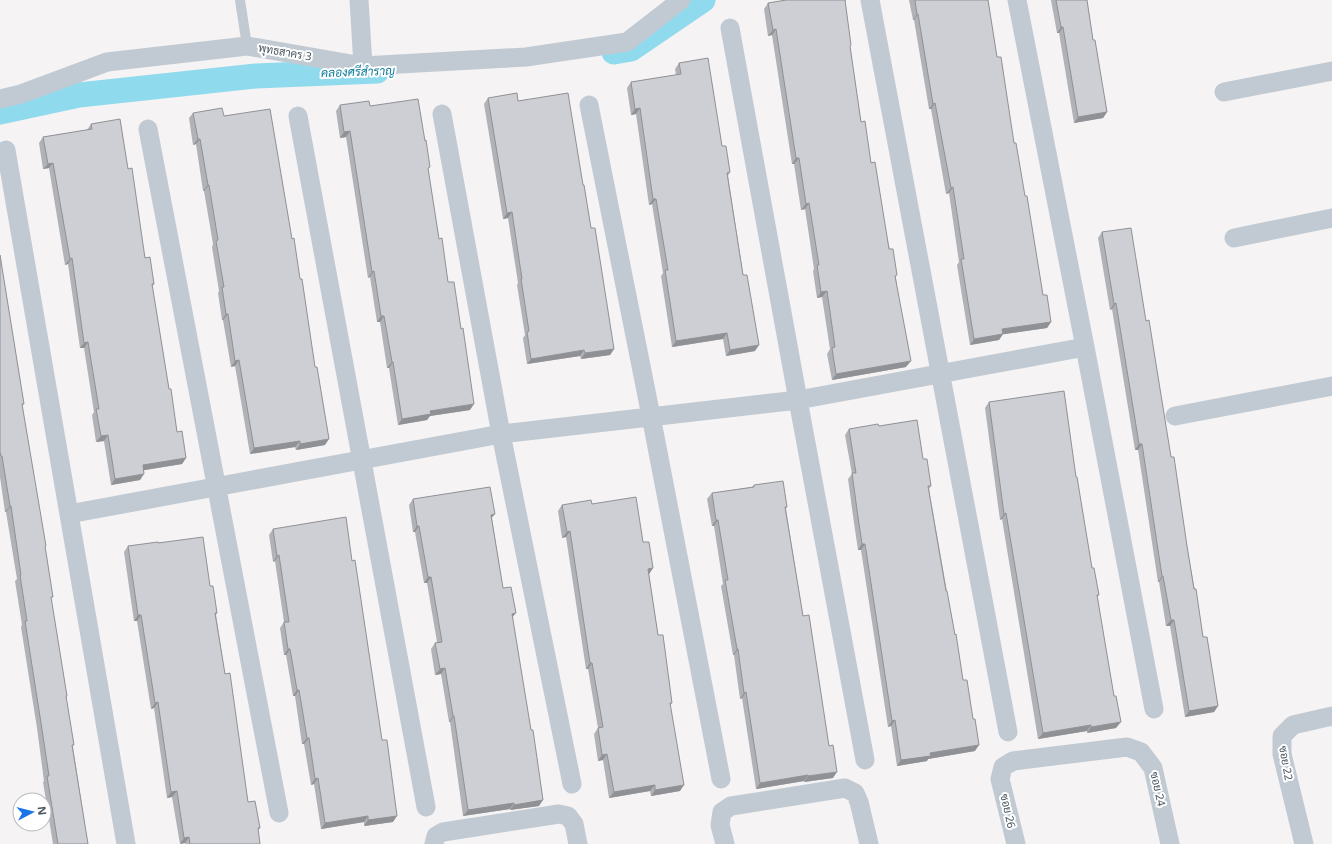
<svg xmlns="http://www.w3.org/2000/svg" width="1332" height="844" viewBox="0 0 1332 844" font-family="'Noto Sans',Sarabun,sans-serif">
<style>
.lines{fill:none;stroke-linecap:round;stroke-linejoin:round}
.canal{stroke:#90daee;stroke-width:25}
.service{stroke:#c1cad2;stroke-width:10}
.minor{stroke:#c1cad2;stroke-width:19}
.wall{fill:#b0b2b7}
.shaded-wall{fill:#909195}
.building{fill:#cdcfd5;stroke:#909195}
.labels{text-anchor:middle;stroke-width:4;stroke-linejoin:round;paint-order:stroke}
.street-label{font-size:11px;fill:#4a5661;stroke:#fff}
.water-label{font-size:12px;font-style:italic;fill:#0c7c9b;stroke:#fff}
</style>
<rect width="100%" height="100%" fill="#f5f3f3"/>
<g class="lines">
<!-- canal -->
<path class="canal" d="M614,52L631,49L703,0
M0,112L79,95L256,76L377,71"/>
<!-- service -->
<path class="service" d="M240,0L247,46"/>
<!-- minor -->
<path class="minor" d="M359,0L363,66
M870,0L1008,732
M1017,0L1085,347L1154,709
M730,28L798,400L865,760
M1224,92L1332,71
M0,99L21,94L107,62L247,46L363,66L526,57L627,42L681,0
M589,105L651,416L721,779
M442,114L501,434L572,784
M298,116L426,807
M148,129L279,813
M6,150L126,844
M1234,238L1332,218
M1175,416L1332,386
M69,514L501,434L798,400L1085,347
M434,844L436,836L443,832L559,814L568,816L574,824L578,844
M725,844L720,825L722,812L731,806L845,788L855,793L859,802L869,844
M1016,844L1000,779L1003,767L1013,761L1127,747L1141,752L1153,768L1170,844
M1304,844L1282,754V736L1293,725L1332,716"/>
</g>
<!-- wall -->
<path class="wall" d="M786,0H846L845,2L850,47L861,122L871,163L896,278L906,367L832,380L827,354L830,349L822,297L817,298L813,271L814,269L805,209L801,210L794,164H792L772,35L768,36L764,9L768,3Z
M909,0H988L997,57L1014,143L1043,295L1051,322L1047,328L1003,334L999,340L970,345L957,265L959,262L949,193L946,194L931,109H929L914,20H913Z
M1051,0H1087L1093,40L1107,112L1103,118L1074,123L1059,33H1057Z
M679,63L722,146L730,172L728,176L755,351L726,356L723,339L672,347L661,276L663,273L652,204L649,205L636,114L631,115L627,88L631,82L676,75L675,69Z
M488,98L518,101L583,185L614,349L610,355L581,359L580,356L527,364L523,338L525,335L517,285L518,283L508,218L503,219L484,104Z
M340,105L370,106L428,171L439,239L448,282L470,410L430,416L427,420L398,425L389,368H387L380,322H377L370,277L368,278L346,137L340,138L336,111Z
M193,113L224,116L325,445L296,450L295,447L250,454L235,366L231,367L223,320H222L218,293L219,291L212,247L213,244L204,191H203L196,144L193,145L189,118Z
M91,124L128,169L145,258L154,284L152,287L169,389L177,432L186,458L182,464L144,470L140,480L111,485L104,441L96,442L92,415L94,412L84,348H80L68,264L65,265L49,168L43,169L39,143L43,137L87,130Z
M1102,232L1146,321L1187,546L1203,637L1218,706L1214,712L1185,717L1170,626H1166L1159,582H1158L1138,450H1135L1112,309L1110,310L1098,238Z
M0,255L24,404L22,406L45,548L51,599L67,696L66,698L73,747L88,844H53L43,782L44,781L37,728L21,627L22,625L15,581L17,579L6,512H5L0,477Z
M989,402L1076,477L1092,568L1099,595L1097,597L1116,728L1087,733V731L1038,739L1002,519L1000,520L985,408Z
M879,426L923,459L931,486L929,489L975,751L928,759L927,761L897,766L891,726L888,727L861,550H858L854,523L848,479L852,474L845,435L849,429Z
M754,485L787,507L786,509L803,616L833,778L804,782V781L756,789L742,698L740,699L734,655H733L721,586L723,584L714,526H712L707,499L712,493L752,487Z
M413,499L492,519L503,588L512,618L539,806L510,810V809L463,816L450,722H449L441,674L435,675L431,649L435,643L437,642L427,583H424L415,532H413L409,505Z
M592,504L643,542L653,568L649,574L658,635L672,703L670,706L680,791L651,796L650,791L609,798L603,760L598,761L594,734L598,728L588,669H586L566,537L562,538L558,511L562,505Z
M273,529L393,822L364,826V822L321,829L314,784L311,785L304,744H302L295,696H293L286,655H284L280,628L284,622L275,561L273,562L269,535Z
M158,543L210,586L217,613L216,615L225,674L248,802L260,828L258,830L260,844H185V843L180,844L172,797L167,798L154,708L151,709L137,621H134L124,552L128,546Z"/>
<!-- shaded-wall -->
<path class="shaded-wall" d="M917,14H918L914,20H913Z
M1061,27H1063L1059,33H1057Z
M776,29L772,35L768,36L773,30Z
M935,103L931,109H929L933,104Z
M640,108L636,114L631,115L635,109Z
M1107,112L1103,118L1074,123L1078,117Z
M350,131L346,137L340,138L344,132Z
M198,139H200L196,144L193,145Z
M796,158H799L794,164H792Z
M53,163L49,168L43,169L48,164Z
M208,185H209L204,191H203Z
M953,187L949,193L946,194L951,188Z
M653,199H656L652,204L649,205Z
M809,203L805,209L801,210L806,204Z
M512,212L508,218L503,219L507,213Z
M72,258L68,264L65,265L70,259Z
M374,271L370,277L368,278L372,272Z
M827,291L822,297L817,298L821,292Z
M1116,303L1112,309L1110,310L1114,304Z
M226,314H228L223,320H222Z
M381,316H384L380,322H377Z
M1051,322L1047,328L998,335L1002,329Z
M727,333L723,339L672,347L676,341Z
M1003,334L999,340L970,345L974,339Z
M88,342L84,348H80L84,343Z
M759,345L755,351L726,356L730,350Z
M614,349L610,355L581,359L585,353Z
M584,350L580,356L527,364L531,359Z
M239,360L235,366L231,367L235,361Z
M911,361L906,367L832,380L836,374Z
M392,362H393L389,368H387Z
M474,404L470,410L430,416L427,420L398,425L402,419L430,411Z
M108,435L104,441L96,442L101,436Z
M329,439L325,445L296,450L300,444Z
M300,441L295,447L250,454L254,448Z
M1139,444H1142L1138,450H1135Z
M186,458L182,464L139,471L143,465Z
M144,474L140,480L111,485L115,479Z
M10,506H11L6,512H5Z
M1006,513L1002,519L1000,520L1004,514Z
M495,514L490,520L491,515Z
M716,520H718L714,526H712Z
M417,526H419L415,532H413Z
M570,531L566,537L562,538L567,532Z
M862,544H865L861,550H858Z
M279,555L275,561L273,562L277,556Z
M653,568L649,574L644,575L648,569Z
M1162,576H1163L1159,582H1158Z
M428,577H431L427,583H424Z
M516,613L511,619L512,614Z
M138,615H141L137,621H134Z
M1171,620H1174L1170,626H1166Z
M288,649H290L286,655H284Z
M737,649H738L734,655H733Z
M590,663H592L588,669H586Z
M445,668L441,674L435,675L440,669Z
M297,690H299L295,696H293Z
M746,692L742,698L740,699L744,693Z
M158,702L154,708L151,709L155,703Z
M1218,706L1214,712L1185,717L1189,711Z
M453,716H454L450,722H449Z
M895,720L891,726L888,727L892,721Z
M1121,722L1116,728L1087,733L1091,727Z
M1091,725L1087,731L1038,739L1043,733Z
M307,738H309L304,744H302Z
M979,745L975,751L928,759L927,761L897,766L901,760L930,753Z
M607,754L603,760L598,761L602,755Z
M837,772L833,778L804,782L808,776Z
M808,775L804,781L756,789L760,783Z
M318,778L314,784L311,785L315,779Z
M655,785L650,791L609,798L614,792Z
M684,785L680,791L651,796L655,790Z
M177,791L172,797L167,798L171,792Z
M543,800L539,806L510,810L514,805Z
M514,803L510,809L463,816L468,810Z
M368,816L364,822L321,829L325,823Z
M397,816L393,822L364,826L368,820Z
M189,837L185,843L180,844L184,838Z"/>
<!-- building -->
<path class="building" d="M786,0H845L851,45L850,46L861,122L865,121L871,163L875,162L889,249H893L897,275L895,276L911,361L836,374L832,348L835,347L827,291L821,292L817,265H819L809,203L806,204L799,158H796L776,29L773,30L768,3Z
M915,0H988L997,57H1001L1014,143H1016L1025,196H1027L1043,295H1047L1051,322L1002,329L1003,334L974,339L961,259H964L953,187L951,188L935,103L933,104L918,14H917Z
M1056,0H1087L1093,40H1095L1107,112L1078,117L1063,27H1061Z
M708,58L722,146H726L730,172L727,173L743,275H747L759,345L730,350L727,333L676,341L665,270H668L656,199H653L640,108L635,109L631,82L681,74L679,63Z
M517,93L518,101L568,93L583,185H584L591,228H595L614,349L585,353L584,350L531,359L527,332L529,331L521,279H522L512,212L507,213L488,98Z
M418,99L425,141L426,140L430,167L428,168L439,239L442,238L448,282H454L461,329L463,328L474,404L430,411L431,414L402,419L393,362H392L384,316H381L374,271L372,272L350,131L344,132L340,105L369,101L370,106Z
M222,108L224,116L270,109L292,239L294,238L300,279H302L315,367H317L329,439L300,444V441L254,448L239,360L235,361L228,314H226L222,287H224L216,241L218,240L209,185H208L200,139H198L193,113Z
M120,119L128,169L132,168L145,258L150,257L154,284H152L169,389H171L177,432L182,431L186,458L143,465L144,474L115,479L108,435L101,436L96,409H99L88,342L84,343L72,258L70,259L53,163L48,164L43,137L92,129L91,124Z
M1131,228L1146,321L1149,320L1156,364L1171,457H1174L1187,546L1194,589H1196L1203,637H1207L1218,706L1189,711L1174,620H1171L1163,576H1162L1142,444H1139L1116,303L1114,304L1102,232Z
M0,255L24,404H22L46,546H45L53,597H51L67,696H66L74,745H72L88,844H58L47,776H49L41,723L25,621H27L20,575H21L11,506H10L2,456H1L0,452Z
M1064,391L1076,477H1077L1092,568H1094L1099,595H1097L1114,696H1116L1121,722L1091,727V725L1043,733L1006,513L1004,514L989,402Z
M917,420L923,459H927L931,486H928L946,591H947L955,635L956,634L963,680H967L973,719H975L979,745L930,753L931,756L901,760L895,720L892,721L865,544H862L858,517L852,473H856L849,429L878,424L879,426Z
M783,481L787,507H785L803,616L809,615L829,746L833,745L837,772L808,776V775L760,783L746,692L744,693L738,649H737L725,580H728L718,520H716L712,493L754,487V485Z
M490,487L495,514L491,515L503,588L511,587L516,613L512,614L531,730H533L543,800L514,805V803L468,810L454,716H453L445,668L440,669L435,643L442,642L431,577H428L419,526H417L413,499Z
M636,497L643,542H649L653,568L648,569L658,635H663L672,703H670L684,785L655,790V785L614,792L607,754L602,755L598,728L603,727L592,663H590L570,531L567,532L562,505L591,500L592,504Z
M346,517L352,561L355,560L382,740H387L397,816L368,820V816L325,823L318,778L315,779L309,738H307L299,690H297L290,649H288L284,622H289L279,555L277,556L273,529Z
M203,537L210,586H213L217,613H215L225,674L230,673L248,802L255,801L260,828H258L260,844H190L189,837L184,838L177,791L171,792L158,702L155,703L141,615H138L128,546L158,542V543Z"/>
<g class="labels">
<!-- street labels -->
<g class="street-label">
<text transform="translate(285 52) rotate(10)" y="4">พุทธสาคร 3</text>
<text transform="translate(1286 763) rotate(80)" y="4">ซอย 22</text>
<text transform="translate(1158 789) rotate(77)" y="4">ซอย 24</text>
<text transform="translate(1008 811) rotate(77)" y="4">ซอย 26</text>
</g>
<!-- water labels -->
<g class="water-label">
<text transform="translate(358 72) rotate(-2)" y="4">คลองศรีสำราญ</text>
</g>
</g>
<!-- north arrow -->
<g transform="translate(32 812) rotate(83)"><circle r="19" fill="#ffffff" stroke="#b7bbc0"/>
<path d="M0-3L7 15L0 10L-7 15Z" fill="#1a73e8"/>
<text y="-6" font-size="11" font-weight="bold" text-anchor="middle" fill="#4a5661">N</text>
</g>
</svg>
